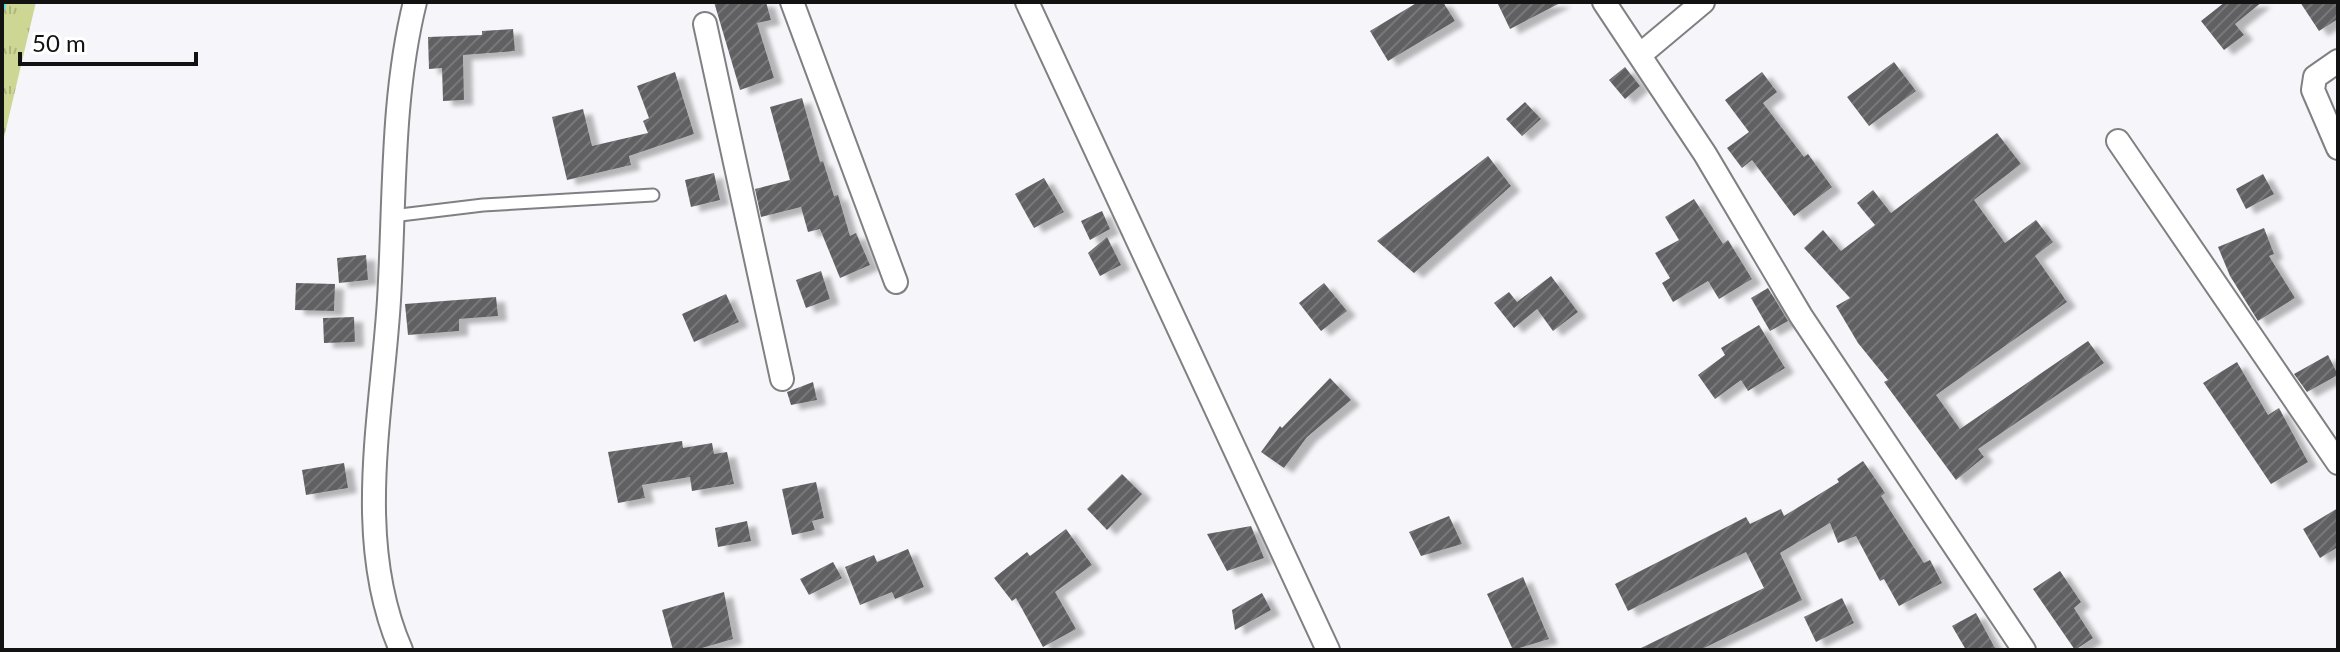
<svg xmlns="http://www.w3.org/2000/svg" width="2340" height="652" viewBox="0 0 2340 652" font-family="Lato,sans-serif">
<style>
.grass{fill:url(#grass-tufts)}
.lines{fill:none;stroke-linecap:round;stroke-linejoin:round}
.stream{stroke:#4be3f4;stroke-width:7}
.building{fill:url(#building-hatch);filter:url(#shadow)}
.service-casing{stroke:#808083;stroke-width:15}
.minor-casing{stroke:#808083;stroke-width:26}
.service{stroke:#fff;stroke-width:11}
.minor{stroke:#fff;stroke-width:22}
</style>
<defs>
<pattern id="grass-tufts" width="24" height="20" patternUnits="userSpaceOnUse" patternTransform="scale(2)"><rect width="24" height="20" fill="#ced693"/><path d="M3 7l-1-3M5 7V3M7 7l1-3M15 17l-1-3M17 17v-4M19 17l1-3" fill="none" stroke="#b0b77e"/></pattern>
<pattern id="building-hatch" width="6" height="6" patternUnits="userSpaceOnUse" patternTransform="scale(2)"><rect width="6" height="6" fill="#616164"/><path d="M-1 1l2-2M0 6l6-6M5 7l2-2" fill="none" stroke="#777779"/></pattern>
<filter id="shadow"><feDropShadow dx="9" dy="5" stdDeviation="2" flood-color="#0004"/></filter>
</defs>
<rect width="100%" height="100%" fill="#f6f6fa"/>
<!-- grass -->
<path class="grass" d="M2,2H36L2,146Z"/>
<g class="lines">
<!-- stream -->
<path class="stream" d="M2,7L3,2"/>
</g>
<!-- building -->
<path class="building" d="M714,2H766L771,20L757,23L774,78L740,90Z
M1418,2H1443L1455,21L1388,61L1370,31Z
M1497,2H1562L1510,29Z
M2225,2H2262L2235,24L2244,35L2224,50L2201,21Z
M2300,2H2338V19L2319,31Z
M513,29L515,51L463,55L464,100L443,101L442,68L429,69L428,37L482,35V31Z
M1894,62L1916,91L1869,126L1847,97Z
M1625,67L1640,86L1625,99L1609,80Z
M675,72L694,134L629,156L631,165L567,180L552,117L583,109L592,146L648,133L643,121L649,118L637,86Z
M1762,72L1777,92L1763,103L1804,157L1808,154L1832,187L1794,216L1752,160L1742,168L1727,148L1749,132L1725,100Z
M802,98L820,162L823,161L834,196L838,195L850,236L856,233L870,265L840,278L820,229L808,232L801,207L761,217L755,189L790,180L770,107Z
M1525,102L1541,119L1522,136L1506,119Z
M1997,133L2021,164L1974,200L2005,243L2036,220L2053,242L2035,256L2067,302L1936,395L1960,429L2088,341L2104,363L1978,449L1984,457L1956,480L1884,382L1888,380L1858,343L1836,306L1850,298L1804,248L1823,230L1841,251L1875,225L1857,203L1873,190L1891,213Z
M1488,156L1511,186L1414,273L1377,241Z
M714,173L720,200L691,207L685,180Z
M2263,174L2274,194L2246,209L2236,189Z
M1044,178L1064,212L1034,228L1015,194Z
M1694,199L1723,244L1728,240L1752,279L1719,299L1708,281L1673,302L1662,283L1670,278L1655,253L1679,240L1665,217Z
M1102,211L1110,229L1090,240L1081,221Z
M2264,228L2274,254L2269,256L2295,298L2258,321L2230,276L2218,247Z
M1107,237L1121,265L1100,276L1088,253Z
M366,255L368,280L339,283L337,258Z
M821,271L830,299L806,308L796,280Z
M1551,276L1578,312L1553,331L1537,309L1514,328L1494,303L1509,292L1517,302Z
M296,283L335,284L334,311L295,310Z
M1324,283L1347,311L1321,331L1299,303Z
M1768,288L1788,321L1770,331L1751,298Z
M726,294L739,322L694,342L682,314Z
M496,297L498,316L459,319V331L408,335L405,304Z
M354,317L355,342L324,343L323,318Z
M1759,325L1785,368L1748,391L1741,380L1715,399L1698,375L1725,355L1721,348Z
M2328,355L2338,375L2307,392L2294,374Z
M2237,362L2268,415L2279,408L2308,462L2271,484L2203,383Z
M1330,378L1351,400L1307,437L1284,468L1261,452L1280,426L1282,428Z
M813,382L817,400L791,405L787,392Z
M682,441L683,448L712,443L714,454L727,452L734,484L692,491L690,477L642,485L645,498L618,503L608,452Z
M1863,461L1885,493L1881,496L1924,563L1930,560L1942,583L1899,606L1884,579L1880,581L1856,536L1838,543L1830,523L1780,553L1802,600L1700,650H1637L1764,588L1746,552L1628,611L1615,584L1746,517L1750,524L1781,509L1784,516L1839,482L1837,479Z
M344,463L348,488L306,495L302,470Z
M1122,474L1142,494L1107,530L1087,509Z
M816,482L824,518L812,521L815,530L792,535L782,489Z
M2338,508V547L2320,558L2303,529Z
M1449,516L1462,544L1421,556L1409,532Z
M747,521L751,541L718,547L715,528Z
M1251,526L1264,558L1227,571L1207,534Z
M1066,529L1092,565L1055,592L1076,629L1043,647L1016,598L1012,601L994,578L1027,552L1030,556Z
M908,549L924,587L895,599L892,592L860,605L845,567L874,555L877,562Z
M833,562L842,578L809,595L800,579Z
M2060,571L2081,602L2074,608L2093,638L2075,650L2033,589Z
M1523,577L1549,639L1513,650L1487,594Z
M724,592L733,639L695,650H673L662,610Z
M1262,593L1271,610L1235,630L1232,610Z
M1842,598L1854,623L1816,642L1804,617Z
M1976,613L1996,650H1966L1952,626Z"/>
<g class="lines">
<!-- service casing -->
<g class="service-casing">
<path id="service" d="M392,216L483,205L653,195"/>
</g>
<!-- minor casing -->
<g class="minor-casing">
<path id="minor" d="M792,2L896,282
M1027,2L1328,650
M1604,2L1705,154L1801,316L2024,650
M705,24L782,379
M1641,54L1703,2
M2338,61L2315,77L2313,90L2338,148
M2118,141L2338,463
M401,650C353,540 382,415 389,300C395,200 391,99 415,2"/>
</g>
<!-- service -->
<use href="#service" class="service"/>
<!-- minor -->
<use href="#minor" class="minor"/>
</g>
<!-- border -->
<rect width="2340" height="652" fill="none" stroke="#121213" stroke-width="8"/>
<!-- scale -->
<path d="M20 52v12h176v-12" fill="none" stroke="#121213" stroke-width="4"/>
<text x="32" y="52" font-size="24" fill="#121213" stroke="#ffffff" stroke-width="6" paint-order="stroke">50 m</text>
</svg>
